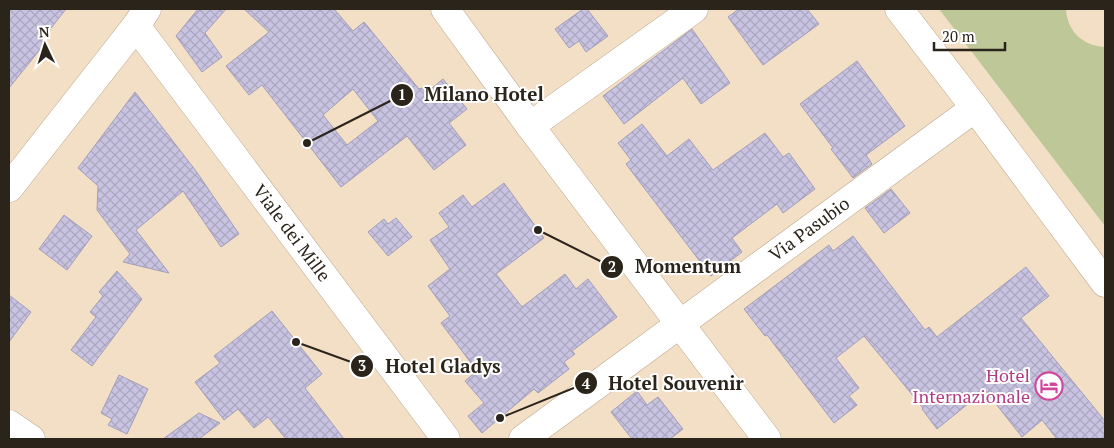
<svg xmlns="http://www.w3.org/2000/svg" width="1114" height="448" viewBox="0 0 1114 448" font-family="'PT Serif',serif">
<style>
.green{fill:#bec798}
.building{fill:url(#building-cross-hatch);stroke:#a39eb9;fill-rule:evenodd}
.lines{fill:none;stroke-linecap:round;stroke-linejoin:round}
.minor-casing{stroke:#bba88f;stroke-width:29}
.minor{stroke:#fff;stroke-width:28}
.labels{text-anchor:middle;stroke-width:4;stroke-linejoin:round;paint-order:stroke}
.street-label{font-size:18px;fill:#2b241b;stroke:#fff}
.hotel-label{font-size:18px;fill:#b23c85;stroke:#fff;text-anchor:end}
.leader{fill:none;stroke:#2b241b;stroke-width:2}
.callout-dot{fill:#2b241b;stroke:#fff;stroke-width:2}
.mark-label{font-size:15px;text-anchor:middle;font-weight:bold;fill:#fff}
.callout-label{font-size:19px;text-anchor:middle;font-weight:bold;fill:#2b241b;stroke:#fff;stroke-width:4;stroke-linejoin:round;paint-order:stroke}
</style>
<defs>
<pattern id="building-cross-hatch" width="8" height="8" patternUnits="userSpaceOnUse" patternTransform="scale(1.25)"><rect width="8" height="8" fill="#c8c3e0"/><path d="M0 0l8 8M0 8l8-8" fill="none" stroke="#aca7c0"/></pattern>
</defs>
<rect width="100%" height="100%" fill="#f3dfc6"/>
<!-- green -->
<path class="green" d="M939,9H1066C1067,31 1083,46 1105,47V226Z"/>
<!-- building -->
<path class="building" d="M9,9H66L44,37L46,42L9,88Z
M198,9H226L205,33L222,57L202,72L176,36Z
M244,9H334L353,31L364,22L419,89L422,88L426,93L443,79L467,109L449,123L466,145L434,170L407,136L341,187L262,85L249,95L226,66L269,32ZM353,89L378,121L347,145L323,115Z
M583,9H587L608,36L586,52L579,41L569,48L555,29Z
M739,9H807L819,24L763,65L728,17Z
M692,29L730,83L701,104L683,78L624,124L603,96Z
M857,61L905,126L866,155L872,164L853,178L831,149L833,148L800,104Z
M135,92L196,171L239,234L221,247L183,191L136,230L169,273L123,262L130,254L97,210L98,186L78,168Z
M642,124L667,156L689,139L713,170L765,133L783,157L789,153L815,189L783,213L777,204L732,238L742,252L711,276L626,164L631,160L618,143Z
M504,183L544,238L496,274L522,307L565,274L576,289L588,279L617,317L572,351L575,354L564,362L569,369L538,393L534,389L482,433L468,416L484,403L465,381L477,371L441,323L450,316L428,286L450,269L430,240L449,227L439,213L463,195L472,207Z
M891,189L910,213L884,233L865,208Z
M64,215L92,236L67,270L39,249Z
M396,218L412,237L388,256L368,232L384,219L388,224Z
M853,236L925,330L929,327L937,337L1026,267L1049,296L1021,318L1105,421V439H1057L1042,420L1022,437L985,390L937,429L922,409L923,408L864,336L836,358L859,388L849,396L857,405L834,423L767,335L765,336L744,309L829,245L833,251Z
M117,271L142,299L92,366L71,350L96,317L90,312L103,296L99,292Z
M9,295L31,312L9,342Z
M272,311L322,374L305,388L344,439H286L268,417L254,428L238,409L224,420L195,382L220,363L214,356Z
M119,375L148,389L127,434L108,425L112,419L101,413Z
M637,391L647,405L658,397L683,429L670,439H632L611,412Z
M199,413L220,423L199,439H163Z"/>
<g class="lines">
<!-- minor casing -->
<g class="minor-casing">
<g id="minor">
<path d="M445,9L530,126L767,439"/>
<path d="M899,9L975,108L1105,283"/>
<path id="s1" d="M136,26L446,439"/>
<path d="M530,126L694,9"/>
<path d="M9,188L136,26L147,9"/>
<path d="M9,424L31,439"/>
<path id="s2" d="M523,439L975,108"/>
</g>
</g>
<!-- minor -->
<use href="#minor" class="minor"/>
</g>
<!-- icons -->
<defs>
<g id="hotel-ring" transform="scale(1.4375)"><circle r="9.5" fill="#fff" stroke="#d1479c" stroke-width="1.5"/><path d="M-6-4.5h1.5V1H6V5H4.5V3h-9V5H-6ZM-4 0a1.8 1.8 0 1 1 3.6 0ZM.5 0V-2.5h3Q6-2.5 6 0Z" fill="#d1479c"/></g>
</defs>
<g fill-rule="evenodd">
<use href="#hotel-ring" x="1049" y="386"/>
</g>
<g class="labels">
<!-- street labels -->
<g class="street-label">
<text dy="6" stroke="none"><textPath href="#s2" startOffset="355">Via Pasubio</textPath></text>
<text dy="6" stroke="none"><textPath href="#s1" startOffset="259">Viale dei Mille</textPath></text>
</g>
<!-- hotel labels -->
<g class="hotel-label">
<text x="1030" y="382">Hotel<tspan x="1030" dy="21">Internazionale</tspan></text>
</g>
</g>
<!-- callouts -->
<path class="leader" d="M307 143L402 95M538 230L612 267M296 342L362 366M500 418L586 383"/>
<g class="callout-dot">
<circle cx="307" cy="143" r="5"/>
<circle cx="538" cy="230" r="5"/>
<circle cx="296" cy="342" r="5"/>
<circle cx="500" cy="418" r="5"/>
<circle cx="402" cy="95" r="12"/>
<circle cx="612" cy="267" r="12"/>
<circle cx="362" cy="366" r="12"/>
<circle cx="586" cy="383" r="12"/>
</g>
<g class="mark-label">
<text x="402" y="100">1</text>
<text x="612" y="272">2</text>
<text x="362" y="371">3</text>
<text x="586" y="389">4</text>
</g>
<g class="callout-label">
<text x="484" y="101">Milano Hotel</text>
<text x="688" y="273">Momentum</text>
<text x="443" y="373">Hotel Gladys</text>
<text x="676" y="390">Hotel Souvenir</text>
</g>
<!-- border -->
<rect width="1114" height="448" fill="none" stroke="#2b241b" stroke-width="20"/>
<!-- north arrow -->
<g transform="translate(45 45) rotate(356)" stroke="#ffffff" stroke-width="4" paint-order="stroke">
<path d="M0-4L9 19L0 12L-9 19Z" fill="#2b241b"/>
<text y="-8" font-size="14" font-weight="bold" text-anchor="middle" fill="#2b241b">N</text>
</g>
<!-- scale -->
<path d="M934 42v8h71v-8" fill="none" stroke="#2b241b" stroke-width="2.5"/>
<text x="942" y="42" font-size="15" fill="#2b241b" stroke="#ffffff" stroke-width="4" paint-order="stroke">20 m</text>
</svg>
